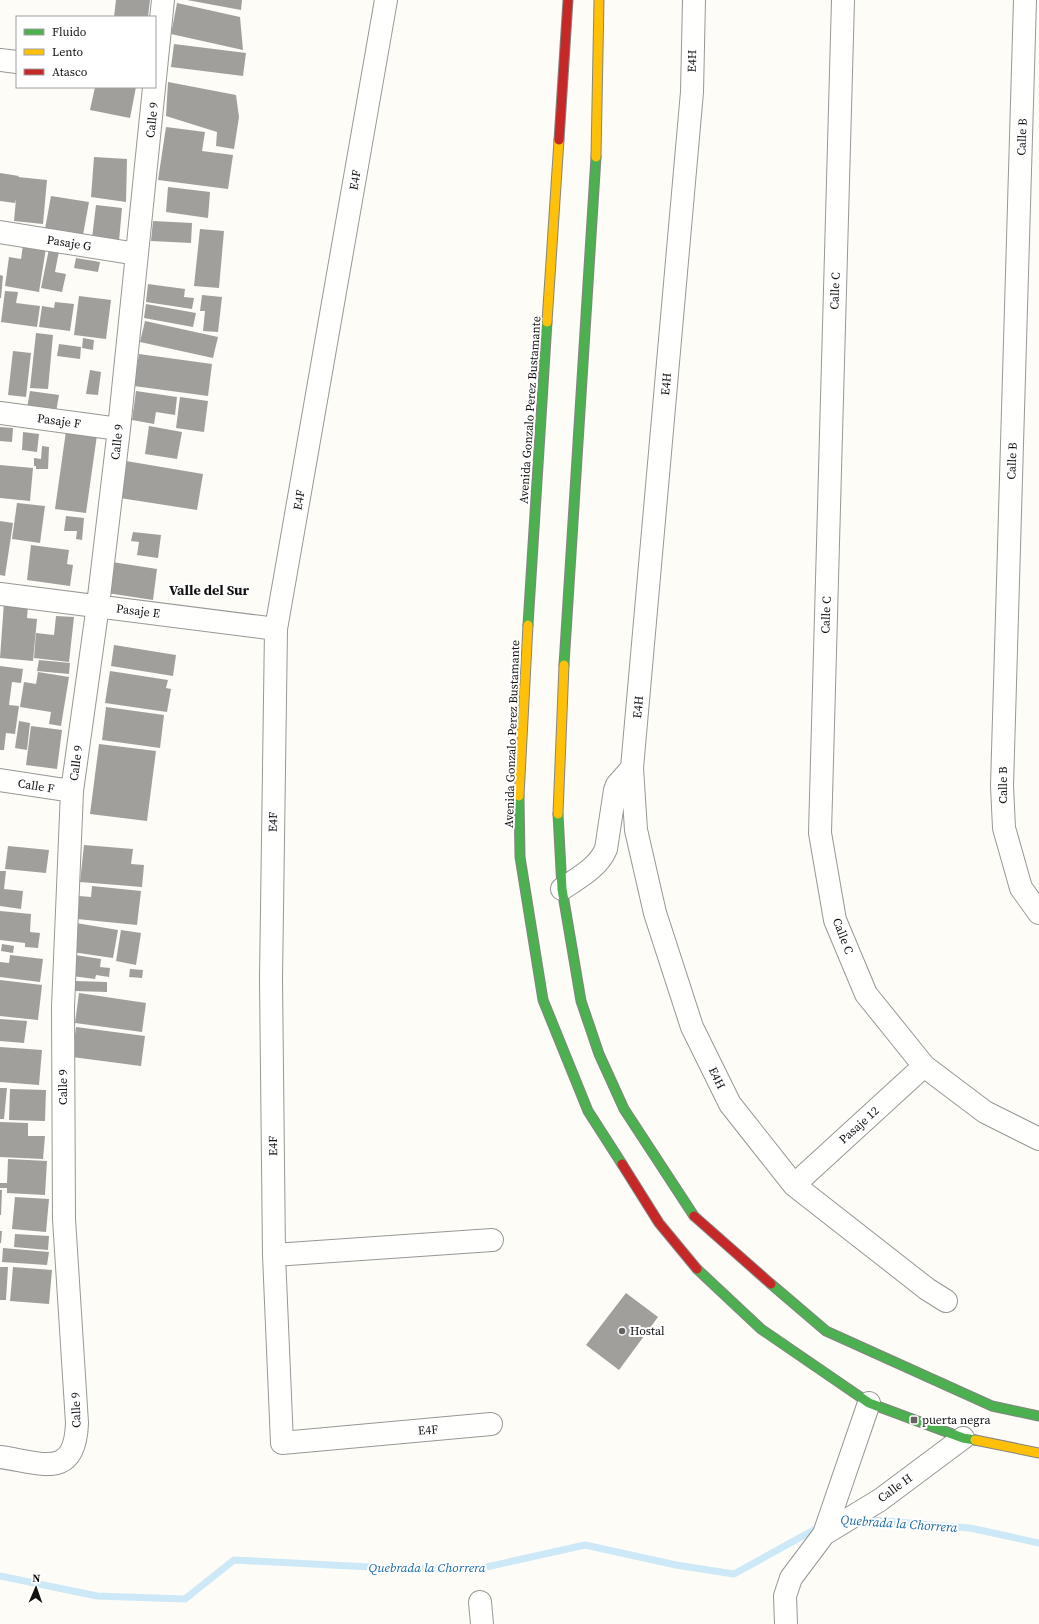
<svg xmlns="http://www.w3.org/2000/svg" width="1039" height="1624" viewBox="0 0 1039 1624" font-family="'Source Serif 4',serif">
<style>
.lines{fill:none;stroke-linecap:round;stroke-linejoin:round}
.stream{stroke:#cde8f7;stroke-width:7}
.building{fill:#a19f9c}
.street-casing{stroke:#979795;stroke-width:24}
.fast-casing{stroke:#858482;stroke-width:11}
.slow-casing{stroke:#858482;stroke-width:11}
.jam-casing{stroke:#858482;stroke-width:11}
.street{stroke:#fffffe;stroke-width:22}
.fast{stroke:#4caf50;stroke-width:9}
.slow{stroke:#ffc107;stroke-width:9}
.jam{stroke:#c62828;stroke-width:9}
.poi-dot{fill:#646362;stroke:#fff;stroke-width:1.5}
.labels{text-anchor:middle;stroke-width:4;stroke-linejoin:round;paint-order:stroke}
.street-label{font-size:12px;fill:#111;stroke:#fff}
.poi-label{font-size:12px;fill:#111;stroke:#fff;text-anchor:start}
.water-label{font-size:13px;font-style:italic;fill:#1768a6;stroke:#fff}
.quarter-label{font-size:14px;font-weight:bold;fill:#111;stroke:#fff}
</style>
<rect width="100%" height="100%" fill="#fdfcf7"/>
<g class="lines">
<!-- stream -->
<path class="stream" d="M861,1519L970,1528L1039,1543
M0,1576L97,1596L185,1599L234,1560L390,1568H482L585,1545L676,1565L734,1574L821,1526"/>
</g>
<!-- building -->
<path class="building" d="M116,0H150L148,17H114Z
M187,0H242L241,10Z
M177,3L240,17L243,50L171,34Z
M174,44L246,53L243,76L171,67Z
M168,82L236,95L239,117L234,149L216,146L217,132L166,116Z
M95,87H136L130,118L90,110Z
M166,127L205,132L202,151L233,155L228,189L158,180Z
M94,157L127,159L126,202L91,197Z
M0,173L19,176L18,177L47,180L43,224L14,221L16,199L15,203L0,201Z
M168,187L210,192L208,218L166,212Z
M51,196L89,202L83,235L45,229Z
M96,205L122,208L119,241L92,238Z
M153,221L192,223L191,243L151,241Z
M200,229L224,231L219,288L194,286Z
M23,245L46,248L39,292L5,286L9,257L21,259Z
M49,249L59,251L55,272L66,274L62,292L41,288Z
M76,258L100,262L98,272L74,268Z
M0,275L3,276L1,298H0Z
M148,284L185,289L184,297L194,298L192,309L146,302Z
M5,291L18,292L16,303L40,306L37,327L1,322Z
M202,295L222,297L218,332L203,331L205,311H200Z
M79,296L111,300L106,339L74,335Z
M55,302L74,304L70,331L39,327L42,306L54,308Z
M146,304L196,313L193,327L144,318Z
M145,321L218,337L213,358L140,342Z
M36,333L53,335L48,389L30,388Z
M83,338L94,340L93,350L82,348Z
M59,344L81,347L80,359L57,356Z
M13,351L31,353L26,397L8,395Z
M139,354L212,364L208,396L134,386Z
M90,370L101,372L98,395L86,394Z
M30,391L59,395L56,412L27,408Z
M136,391L177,397L175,415L156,412L154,424L132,420Z
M180,397L208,401L204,432L176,428Z
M149,426L182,432L177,459L145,454Z
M0,427L13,428L12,442L0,441Z
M66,431L97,435L86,513L55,509Z
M23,432L39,434L37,452L22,450Z
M42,446L49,447L48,469H36V466H34V458L41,459Z
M126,461L203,474L197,510L120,498Z
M0,465L33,468L30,501L0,498Z
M17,503L45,506L40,543L12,539Z
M66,516L84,518L82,540L76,539L77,531H64Z
M0,521L13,523L5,576L0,575Z
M133,532L161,535L158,558L137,555L139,542L131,541Z
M31,545L69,550L67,564L73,565L70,586L27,580Z
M112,562L157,569L153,600L107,593Z
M4,602L28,605L27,618L37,619L33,661L0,658Z
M56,616L74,617L69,662L34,658L36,633L54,635Z
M114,645L176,655L173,676L111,666Z
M39,660L70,663L69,674L37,671Z
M0,666L23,669L21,683L12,682L9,705L19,706L15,734L6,733L4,750H0Z
M110,671L168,680L166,688L171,689L167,712L105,703Z
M38,672L69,677L61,726L49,724L51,712L20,707L24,682L36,684Z
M106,707L164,715L160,748L102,740Z
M19,721L30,723L27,750L15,748Z
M31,726L62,730L57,769L26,765Z
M99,744L156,751L147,821L90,814Z
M84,845L133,849L131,864L144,865L142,887L80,882Z
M8,846L49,850L46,873L5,869Z
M0,871H6L4,889L23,891L21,909L0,906Z
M92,886L141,891L137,925L77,919L79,896L91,897Z
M0,911L31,914L30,932L40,933L38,948L25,947V943L0,940Z
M76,923L118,930L113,958L72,952Z
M121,930L141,933L136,965L116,961Z
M2,944L14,946L13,953L1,951Z
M10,955L43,959L40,982L0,977V962L9,963Z
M75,955L101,959L100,967L110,968L109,977L96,975L95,979L72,976Z
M130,969L143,970L142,978L129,977Z
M0,980L42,985L38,1020L0,1016Z
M75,981L107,982V992L75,991Z
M79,993L146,1003L142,1032L75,1023Z
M0,1019L27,1021L24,1043L0,1041Z
M76,1027L145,1036L141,1066L72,1057Z
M0,1047L42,1050L39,1085L0,1082Z
M0,1088H7L4,1119H0Z
M10,1089L46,1090L45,1121L9,1120Z
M0,1122L28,1123V1136H45L43,1159L0,1157Z
M8,1159L47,1161L45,1195L7,1193V1188H0V1183H7Z
M0,1190H2L1,1215H0Z
M15,1197L49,1199L46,1232L12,1229Z
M0,1231H2L1,1243H0Z
M15,1234L49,1236L48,1250L14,1247Z
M3,1248L49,1252L47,1265L2,1262Z
M0,1267H8L6,1300H0Z
M13,1267L52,1270L49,1304L10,1301Z
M626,1293L658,1317L619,1370L586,1345Z"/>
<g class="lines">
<!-- street casing -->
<g class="street-casing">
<path id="street" d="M386,0L276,629L271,979L274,1255L282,1443L491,1424
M694,0L692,92L632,768L636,830L655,913L692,1027L730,1104L794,1185L927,1289L946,1301
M843,0L820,833L835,920L866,994L924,1066L985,1112L1039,1139
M1025,0L1002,786L1004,828L1021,888L1039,913
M0,60L17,62
M0,232L137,254
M0,413L119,429
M0,594L276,629
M0,780L72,791
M562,889C578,878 598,868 606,849L615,790L617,785L632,768
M794,1185L924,1066
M274,1255L492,1240
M0,1457C42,1463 75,1480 77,1423L64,1219L63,1007L72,791L98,605L119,429L163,0
M824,1534L869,1403
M480,1602L482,1624
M786,1624L785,1596L791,1578L824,1534L880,1500L963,1438"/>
</g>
<!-- fast casing -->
<g class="fast-casing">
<path id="fast" d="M528,625L547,322
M564,665L596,157
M519,796L520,857L543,1000L588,1111L622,1164
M558,814L562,889L581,1001L599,1054L624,1109L694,1216
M697,1269L761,1329L869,1403L963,1438L975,1440
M771,1284L826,1331L992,1406L1039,1416"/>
</g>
<!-- slow casing -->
<g class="slow-casing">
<path id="slow" d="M596,157L599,0
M547,322L559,140
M519,796L528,625
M558,814L564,665
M975,1440L1039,1453"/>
</g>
<!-- jam casing -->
<g class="jam-casing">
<path id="jam" d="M559,140L568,0
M622,1164L659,1223L697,1269
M694,1216L771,1284"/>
</g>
<!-- street -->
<use href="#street" class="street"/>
<!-- fast -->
<use href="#fast" class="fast"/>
<!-- slow -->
<use href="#slow" class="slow"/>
<!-- jam -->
<use href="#jam" class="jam"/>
</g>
<!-- markers -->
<g class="poi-dot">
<circle cx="622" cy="1331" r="4"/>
<rect x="910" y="1416" width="8" height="8" rx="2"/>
</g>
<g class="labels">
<!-- street labels -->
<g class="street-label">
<text transform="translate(692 61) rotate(-89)" y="4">E4H</text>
<text transform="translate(152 120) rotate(-84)" y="4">Calle 9</text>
<text transform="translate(1022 137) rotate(-88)" y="4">Calle B</text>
<text transform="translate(355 180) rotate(-80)" y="4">E4F</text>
<text transform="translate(69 243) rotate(9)" y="4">Pasaje G</text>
<text transform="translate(835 291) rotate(-88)" y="4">Calle C</text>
<text transform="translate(666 384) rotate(-85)" y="4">E4H</text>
<text transform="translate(530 410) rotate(-86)" y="4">Avenida Gonzalo Perez Bustamante</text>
<text transform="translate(59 421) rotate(8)" y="4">Pasaje F</text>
<text transform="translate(117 442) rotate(-84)" y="4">Calle 9</text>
<text transform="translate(1012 461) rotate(-88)" y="4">Calle B</text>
<text transform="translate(299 500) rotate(-80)" y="4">E4F</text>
<text transform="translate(138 611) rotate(7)" y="4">Pasaje E</text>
<text transform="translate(826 615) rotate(-88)" y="4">Calle C</text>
<text transform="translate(638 707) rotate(-85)" y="4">E4H</text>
<text transform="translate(512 734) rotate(-88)" y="4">Avenida Gonzalo Perez Bustamante</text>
<text transform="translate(76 763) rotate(-82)" y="4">Calle 9</text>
<text transform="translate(1003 785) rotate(-90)" y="4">Calle B</text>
<text transform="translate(36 786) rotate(9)" y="4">Calle F</text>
<text transform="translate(273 822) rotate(-89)" y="4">E4F</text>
<text transform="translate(843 936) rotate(69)" y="4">Calle C</text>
<text transform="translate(717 1078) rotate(64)" y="4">E4H</text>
<text transform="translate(63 1087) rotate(-90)" y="4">Calle 9</text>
<text transform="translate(859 1125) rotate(-42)" y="4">Pasaje 12</text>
<text transform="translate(273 1146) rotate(-91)" y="4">E4F</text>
<text transform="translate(76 1410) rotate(-92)" y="4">Calle 9</text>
<text transform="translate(428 1430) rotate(-5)" y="4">E4F</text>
<text transform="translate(895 1488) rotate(-36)" y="4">Calle H</text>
</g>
<!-- poi labels -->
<g class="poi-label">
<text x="630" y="1335">Hostal</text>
<text x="922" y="1424">puerta negra</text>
</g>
<!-- water labels -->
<g class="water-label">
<text transform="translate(899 1523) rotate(4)" y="5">Quebrada la Chorrera</text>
<text x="427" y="1572">Quebrada la Chorrera</text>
</g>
<!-- quarter labels -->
<g class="quarter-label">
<text x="209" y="595">Valle del Sur</text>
</g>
</g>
<!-- legend -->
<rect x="16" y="16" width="140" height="72" fill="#ffffff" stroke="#a0a0a0"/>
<rect x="24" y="29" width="20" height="6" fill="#4caf50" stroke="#a0a0a0"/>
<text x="52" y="36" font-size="12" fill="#111111">Fluido</text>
<rect x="24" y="49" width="20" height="6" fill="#ffc107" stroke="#a0a0a0"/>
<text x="52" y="56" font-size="12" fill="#111111">Lento</text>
<rect x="24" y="69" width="20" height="6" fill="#c62828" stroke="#a0a0a0"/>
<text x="52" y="76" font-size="12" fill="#111111">Atasco</text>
<!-- north arrow -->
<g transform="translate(36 1588) rotate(2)" stroke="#ffffff" stroke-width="3" paint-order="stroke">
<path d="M0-3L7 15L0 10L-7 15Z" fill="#111111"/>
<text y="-6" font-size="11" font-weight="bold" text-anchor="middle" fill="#111111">N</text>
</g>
</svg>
